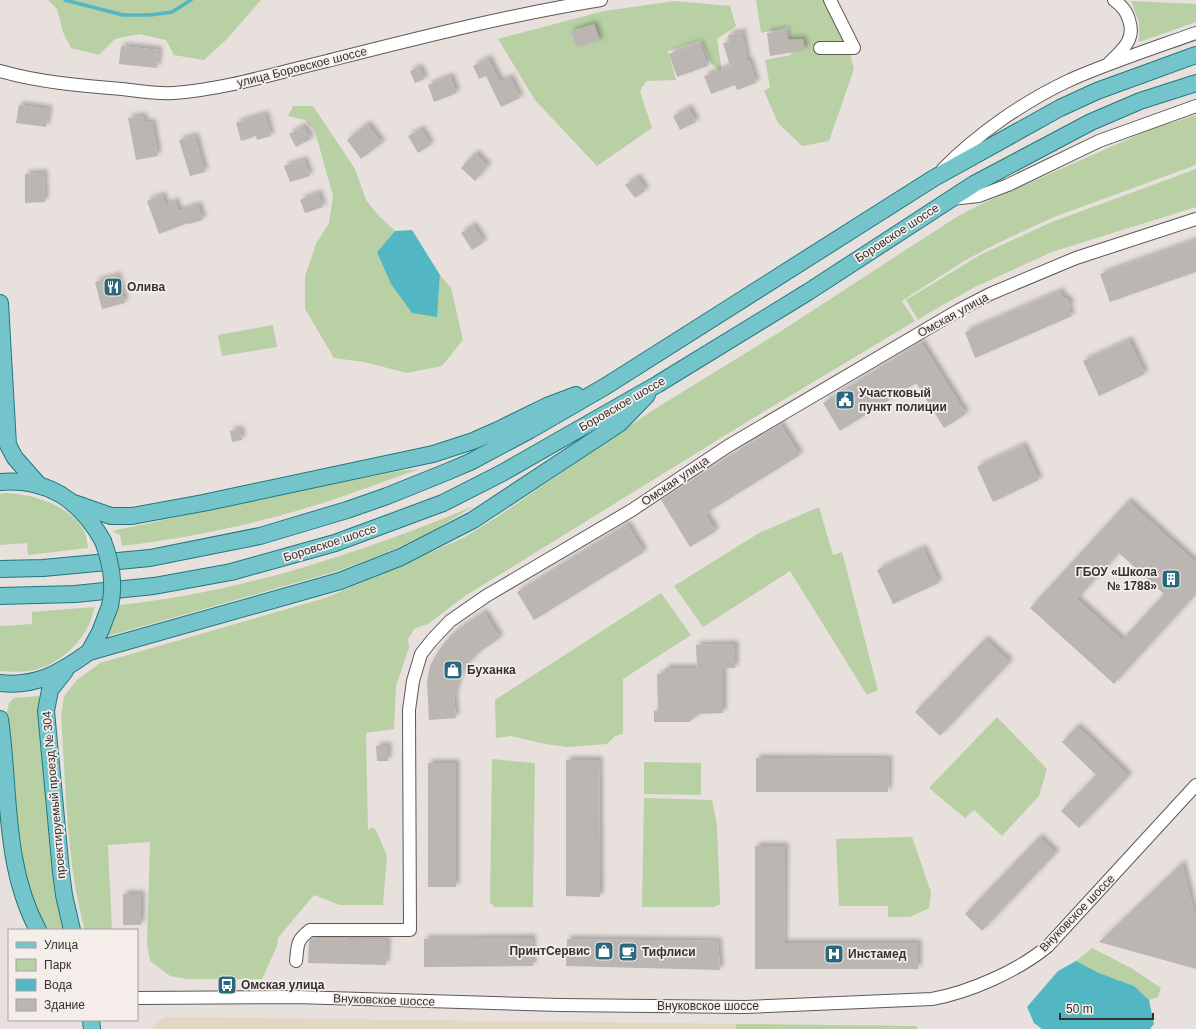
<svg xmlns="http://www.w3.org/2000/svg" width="1196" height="1029" viewBox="0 0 1196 1029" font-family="Helvetica,sans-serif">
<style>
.industrial{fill:#e3d6c2}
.green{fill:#b8d0a4}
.water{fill:#52b7c3}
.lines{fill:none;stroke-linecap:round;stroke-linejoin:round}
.stream{stroke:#52b7c3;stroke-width:3.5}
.building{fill:#bcb6b2;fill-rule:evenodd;filter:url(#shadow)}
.minor-casing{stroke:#5e5855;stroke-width:14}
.major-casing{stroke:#20787e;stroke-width:18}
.minor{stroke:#fff;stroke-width:12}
.major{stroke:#73c5cb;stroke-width:16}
.major-bridge-casing{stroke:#20787e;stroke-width:18;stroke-linecap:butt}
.major-bridge{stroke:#73c5cb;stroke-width:16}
.labels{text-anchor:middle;stroke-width:3.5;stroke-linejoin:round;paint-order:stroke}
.street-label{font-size:12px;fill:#343130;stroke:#f4edea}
.poi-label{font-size:12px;font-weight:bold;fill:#343130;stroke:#f4edea;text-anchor:start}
</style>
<defs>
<filter id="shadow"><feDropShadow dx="3.5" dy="-3.5" stdDeviation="2" flood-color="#0004"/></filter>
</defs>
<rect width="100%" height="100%" fill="#e7e0dd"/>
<!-- industrial -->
<path class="industrial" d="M164,1017L917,1026V1029H150Z"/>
<!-- green -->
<path class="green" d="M48,0H261L226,40L204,60L174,55L166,40L139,34L115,39L99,55L71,48L63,32L57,9Z
M756,0H826L848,46L854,69L829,141L802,146L778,123L764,91L770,87L765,60L791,55L788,27L761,33Z
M675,1L730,6L736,26L717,39L722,73L712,64L701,40L668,51L676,80L646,81L640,91L652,128L597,166L535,100L498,39L604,11Z
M1131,1L1196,4V22L1139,42V22Z
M293,106H313L355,169L366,200L378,215L395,231L377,252L437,316L440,275L451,288L463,340L442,366L407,373L364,362L334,358L305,309V276L316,244L329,223L333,196L315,131L305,120L288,116Z
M1196,115V165L1054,217L1000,242L964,261L902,301L915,321L750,420L465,596L428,624L415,628L408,639L409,648L396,686L394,729L366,733L368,830L372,827L376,830L387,856L383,905H340L314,895L278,938L277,946L262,979H187L170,976L150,961L147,944L150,842L108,845L112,930H85C66,862 66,786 61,716L64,696L77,680L100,663L325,598L389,571L465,537L497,517L650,412L775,335L958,216L986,202L1149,130Z
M1196,169V207L1052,252L975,287L939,307L918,320L906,300L980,255L1052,222Z
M273,325L277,347L222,356L218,335Z
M420,469C384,481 349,495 313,506C251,525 186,538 122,546L120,535L112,531L318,487L399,471Z
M6,493C33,494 65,504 82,527C86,533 87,541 88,548L28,555L27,543L0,545V494Z
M474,506C452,520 430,533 406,544C382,555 357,564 331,573L108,636L120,605C243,592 360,553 474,506Z
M819,507L833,555L842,552L878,690L867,695L790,571L703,627L674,586L759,533Z
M661,593L691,635L623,679V734L615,736L607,744L568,747L545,744L511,736L496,738L495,700Z
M95,607C92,618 88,629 81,638C69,654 48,669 28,671C19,672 9,672 0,671V626L32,624V612Z
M39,696L51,842L65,930H44L39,921L23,862L19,834L7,712L9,703L14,698Z
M997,717L1047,769L1039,796L1002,836L974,810L965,818L929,788Z
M492,759L535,763L533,907H495L490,903Z
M644,762L701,763V795L644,794Z
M644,798L712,800L717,825L720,904L714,907H642Z
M912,837L931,892L929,908L910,917H888V906H839L836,839Z
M1092,948L1131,968L1161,988L1158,997L1149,1000L1134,986L1099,973L1076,961Z
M736,1024L917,1026V1029H736Z"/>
<!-- water -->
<path class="water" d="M412,230L440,275L437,317L412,313L391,284L377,252L395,231Z
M1076,961L1099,973L1134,986L1149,1000L1154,1024L1150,1029H1042L1034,1023L1027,1007L1058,971Z"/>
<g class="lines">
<!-- stream -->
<path class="stream" d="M65,0L123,15H150L172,12L191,0"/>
</g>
<!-- building -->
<path class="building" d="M594,24L600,41L576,47L571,31Z
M785,30L787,40L803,39L805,50L770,56L767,33Z
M742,32L747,61L749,60L756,83L737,90L735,85L711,94L704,76L730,66L723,43L729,42L728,35Z
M699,43L708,66L677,77L669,54Z
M121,46L159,50L157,68L119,64Z
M488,58L500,82L510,77L520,98L501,107L486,76L479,79L473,66Z
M419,67L425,79L415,83L410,71Z
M450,76L457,93L434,102L428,85Z
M19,105L49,109L46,127L16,123Z
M689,108L696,122L680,130L673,116Z
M265,114L271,136L257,140L256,136L241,141L236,123Z
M143,116L145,123L152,122L158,156L136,160L128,118Z
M367,124L382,143L361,159L347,140Z
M303,126L311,139L296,147L289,134Z
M421,129L431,145L418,153L408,136Z
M195,136L205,172L190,176L179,140Z
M475,153L488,166L475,181L461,168Z
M304,160L310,176L290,182L284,166Z
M44,173L45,202L25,203V174Z
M637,177L646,190L635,198L625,185Z
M318,193L323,207L305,213L300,200Z
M162,195L166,205L175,201L179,211L198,205L203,220L189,224L188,223L159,234L147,201Z
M473,225L484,242L472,250L461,233Z
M1196,240V272L1110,302L1100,274Z
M117,275L125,303L102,309L95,282Z
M1060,291L1064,299L1067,298L1071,306L1068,308L1072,316L975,358L965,332Z
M1129,340L1145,374L1099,396L1083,361Z
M921,342L966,414L944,428L916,383L840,431L823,403Z
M780,424L800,455L705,514L716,531L690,547L661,500Z
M240,429L242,440L232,442L230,431Z
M1023,445L1039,480L993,502L977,467Z
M1128,501L1196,563V594L1114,684L1030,608ZM1119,553L1164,594L1122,640L1077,599Z
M627,524L644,552L534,620L517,592Z
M923,548L939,583L893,604L877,570Z
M484,612L500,638L478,653L467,665L459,678L454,696L456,718L429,720L427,682L430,666L437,653L446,641L457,630Z
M985,639L1010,662L940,736L915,712Z
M735,644V668H723V713L699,714L689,722H654V711H658L657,674H665V668H697L696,645Z
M1077,726L1129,776L1079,828L1061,811L1096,775L1062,742Z
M376,746H388V761H377Z
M756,758L889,759L888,792H756Z
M566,760H599L600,897L566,896Z
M428,763H456V887H428Z
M1039,837L1056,853L982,931L965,914Z
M755,846H785L784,943H918V969H755Z
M1182,863L1196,920V969L1099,942Z
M123,894H141V925H123Z
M312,938L387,940L386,965L308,963L309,941Z
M532,938L533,966L424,967V939Z
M567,939L718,941L720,970L566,966Z"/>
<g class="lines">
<!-- minor casing -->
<g class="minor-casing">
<path id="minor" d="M820,48H854L830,0
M1109,63C1122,50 1136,40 1129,20C1127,11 1121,5 1114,0
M0,71C38,82 82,86 122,89C139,91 156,94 174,93C227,89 276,73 327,61C418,38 508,15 601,0
M943,169C978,133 1025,101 1070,80C1111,62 1154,48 1196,33
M951,199L979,196L1008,185L1099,141L1196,106
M296,961C298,944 296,941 310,930H410L409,710L413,681L421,654L432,640L450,621L486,596L632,510L728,446L959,310L990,294L1076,258L1196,219
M137,998L296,997L560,1005L745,1007L932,999C970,992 1018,971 1048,946L1196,785"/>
</g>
<!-- major casing -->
<g class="major-casing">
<path id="major" d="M0,303L8,445L15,458L38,484
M0,482C48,478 80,500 103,541
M74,503L111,516H132L203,503L433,454L473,441L498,430L547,406L576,395
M0,569L43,568L150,558L260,536L347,510L387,496L449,471L470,462L530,430L606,386L934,178L1060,108L1097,91L1196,55
M0,596L75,594L154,586L231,572L335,543L443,503L502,473L658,384L808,292L974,184L1091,122L1140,101L1196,83
M89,652L100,632L110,606
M65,671L50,690L46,711L61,872L64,895L72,930
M0,683C36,687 60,673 89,652L340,581L401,557L473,520L620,423L647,395
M0,719C10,789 3,865 38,930
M91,1020L92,1029"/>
</g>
<!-- minor -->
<use href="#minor" class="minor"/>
<!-- major -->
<use href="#major" class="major"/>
<!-- major-bridge casing -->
<g class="major-bridge-casing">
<path id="major-bridge" d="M103,541C111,563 115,583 110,606"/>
</g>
<!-- major-bridge -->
<use href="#major-bridge" class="major-bridge"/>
</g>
<!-- icons -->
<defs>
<g id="restaurant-square" transform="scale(1)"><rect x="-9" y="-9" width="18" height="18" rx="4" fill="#2a687e" stroke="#f4edea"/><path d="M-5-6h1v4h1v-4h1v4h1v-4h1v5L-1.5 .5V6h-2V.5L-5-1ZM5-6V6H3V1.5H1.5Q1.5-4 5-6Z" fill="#fff"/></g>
<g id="civic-square" transform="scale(1)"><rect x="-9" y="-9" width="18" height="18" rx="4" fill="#2a687e" stroke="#f4edea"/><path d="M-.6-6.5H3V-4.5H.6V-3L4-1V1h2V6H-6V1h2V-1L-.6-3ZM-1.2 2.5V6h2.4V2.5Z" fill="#fff"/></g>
<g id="building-square" transform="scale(1)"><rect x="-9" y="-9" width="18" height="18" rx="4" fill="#2a687e" stroke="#f4edea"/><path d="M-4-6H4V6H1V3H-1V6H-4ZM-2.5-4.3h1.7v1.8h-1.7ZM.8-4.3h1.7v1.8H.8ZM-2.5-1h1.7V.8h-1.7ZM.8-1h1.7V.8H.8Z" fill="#fff"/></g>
<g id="shop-square" transform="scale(1)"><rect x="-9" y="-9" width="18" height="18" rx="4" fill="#2a687e" stroke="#f4edea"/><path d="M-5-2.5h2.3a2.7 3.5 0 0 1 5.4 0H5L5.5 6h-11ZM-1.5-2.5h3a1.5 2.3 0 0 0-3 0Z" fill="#fff"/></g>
<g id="cafe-square" transform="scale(1)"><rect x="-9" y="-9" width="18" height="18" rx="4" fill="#2a687e" stroke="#f4edea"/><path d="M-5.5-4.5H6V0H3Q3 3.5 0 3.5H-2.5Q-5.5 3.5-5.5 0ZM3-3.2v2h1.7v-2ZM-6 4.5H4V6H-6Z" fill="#fff"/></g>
<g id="hospital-square" transform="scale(1)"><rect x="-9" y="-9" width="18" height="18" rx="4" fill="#2a687e" stroke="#f4edea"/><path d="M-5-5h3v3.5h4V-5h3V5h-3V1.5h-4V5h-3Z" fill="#fff"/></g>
<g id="bus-square" transform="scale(1)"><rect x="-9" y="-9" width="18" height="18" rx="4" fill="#2a687e" stroke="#f4edea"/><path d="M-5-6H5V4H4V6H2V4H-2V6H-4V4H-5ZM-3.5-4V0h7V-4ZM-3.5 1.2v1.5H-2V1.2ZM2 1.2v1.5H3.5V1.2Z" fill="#fff"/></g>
</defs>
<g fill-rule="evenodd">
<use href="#restaurant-square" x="113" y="287"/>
<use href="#civic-square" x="845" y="400"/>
<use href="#building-square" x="1171" y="579"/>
<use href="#shop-square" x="453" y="670"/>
<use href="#shop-square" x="604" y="951"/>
<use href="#cafe-square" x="628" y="952"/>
<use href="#hospital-square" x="834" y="954"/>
<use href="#bus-square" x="227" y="985"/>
</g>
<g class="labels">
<!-- street labels -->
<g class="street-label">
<text transform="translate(302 67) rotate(-14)" y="4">улица Боровское шоссе</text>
<text transform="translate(897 233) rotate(-33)" y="4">Боровское шоссе</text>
<text transform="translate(953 315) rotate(-29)" y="4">Омская улица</text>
<text transform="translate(622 404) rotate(-30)" y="4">Боровское шоссе</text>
<text transform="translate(675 481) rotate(-34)" y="4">Омская улица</text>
<text transform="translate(330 543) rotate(-18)" y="4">Боровское шоссе</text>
<text transform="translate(54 795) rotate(-95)" y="4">проектируемый проезд № 304</text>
<text transform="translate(1077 913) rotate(-46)" y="4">Внуковское шоссе</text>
<text transform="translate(384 1000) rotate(2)" y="4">Внуковское шоссе</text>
<text x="708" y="1010">Внуковское шоссе</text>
</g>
<!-- poi labels -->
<g class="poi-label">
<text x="127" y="291">Олива</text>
<text x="859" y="397">Участковый<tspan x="859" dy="14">пункт полиции</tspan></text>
<text x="1157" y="576" text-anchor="end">ГБОУ «Школа<tspan x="1157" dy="14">№ 1788»</tspan></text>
<text x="467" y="674">Буханка</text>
<text x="590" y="955" text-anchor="end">ПринтСервис</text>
<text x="642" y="956">Тифлиси</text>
<text x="848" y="958">Инстамед</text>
<text x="241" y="989">Омская улица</text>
</g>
</g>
<!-- legend -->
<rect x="8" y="929" width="130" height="92" fill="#f4edea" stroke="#a7a2a0"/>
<rect x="16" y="942" width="20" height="6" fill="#73c5cb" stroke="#a7a2a0"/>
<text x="44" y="949" font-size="12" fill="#343130">Улица</text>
<rect x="16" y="959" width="20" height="12" fill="#b8d0a4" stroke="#a7a2a0"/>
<text x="44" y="969" font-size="12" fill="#343130">Парк</text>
<rect x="16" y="979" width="20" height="12" fill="#52b7c3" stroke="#a7a2a0"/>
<text x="44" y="989" font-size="12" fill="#343130">Вода</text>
<rect x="16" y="999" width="20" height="12" fill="#bcb6b2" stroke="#a7a2a0"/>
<text x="44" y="1009" font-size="12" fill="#343130">Здание</text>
<!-- scale -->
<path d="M1060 1013v6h93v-6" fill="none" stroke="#343130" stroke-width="2"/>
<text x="1066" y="1013" font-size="12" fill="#343130" stroke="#f4edea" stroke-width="3" paint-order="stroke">50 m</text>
</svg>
